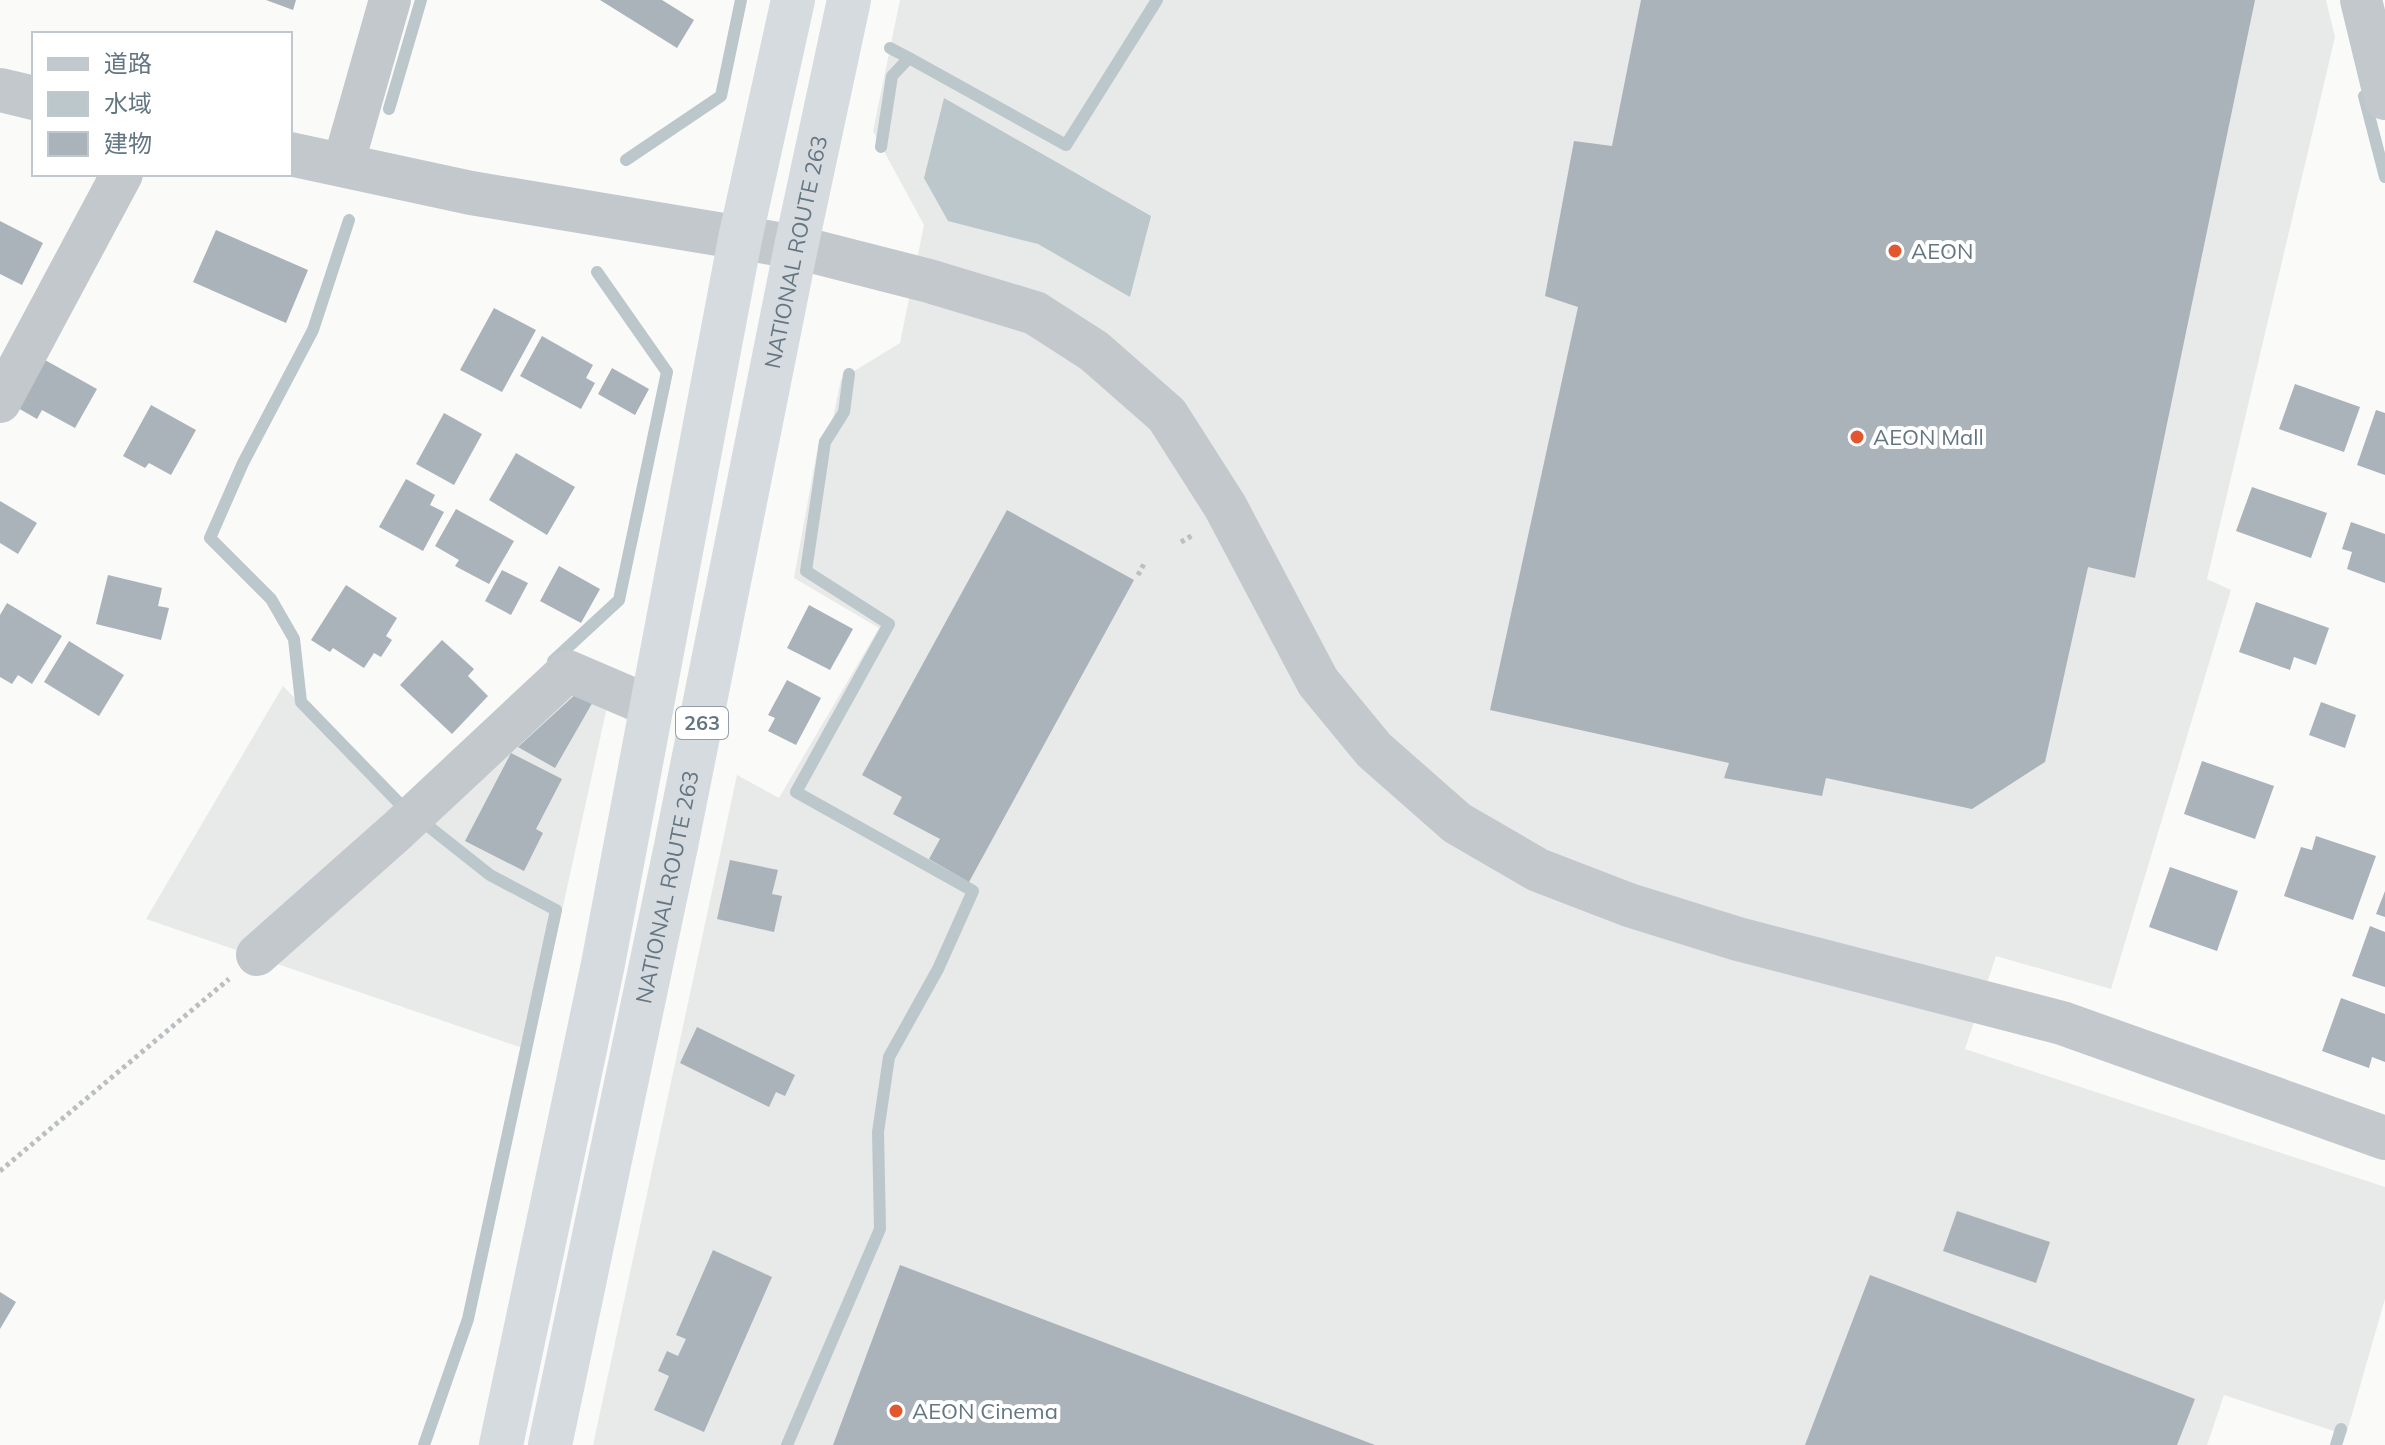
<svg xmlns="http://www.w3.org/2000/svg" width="2385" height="1445" viewBox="0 0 2385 1445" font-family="Mulish,'Noto Sans JP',sans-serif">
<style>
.built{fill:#e8e9e9}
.water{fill:#bbc7cb}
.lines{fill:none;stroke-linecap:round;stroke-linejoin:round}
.stream{stroke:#bbc7cb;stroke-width:12}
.building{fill:#aab3b9}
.path{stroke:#bbbfc2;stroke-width:5;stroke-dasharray:4 4;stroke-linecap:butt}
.minor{stroke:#c3c8cc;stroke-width:42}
.tertiary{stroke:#c3c8cc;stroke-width:44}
.trunk{stroke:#d6dbdf;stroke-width:44}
.poi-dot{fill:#e4572e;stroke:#fff;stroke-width:3}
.labels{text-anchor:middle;stroke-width:8;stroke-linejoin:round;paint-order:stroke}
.shield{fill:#fff;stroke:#939fa8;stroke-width:2}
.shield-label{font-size:20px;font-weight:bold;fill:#657683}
.poi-label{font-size:22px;fill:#657683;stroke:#fff;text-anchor:start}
.street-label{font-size:22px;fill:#657683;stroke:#fff}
</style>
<rect width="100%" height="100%" fill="#fafaf8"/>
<!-- built -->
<path class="built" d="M900,0H2326L2335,37L2207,579L2231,590L2111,989L1996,956L1965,1049L2385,1187V1299L2346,1435L2224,1395L2207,1445H593L737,775L779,798L879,628L794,578L819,440L833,418L841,379L900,343L924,225L873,131Z
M572,673L609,698L531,1051L146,919L283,686L412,820Z"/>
<!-- water -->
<path class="water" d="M944,98L1151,216L1130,297L1038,244L948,221L924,178Z"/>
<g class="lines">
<!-- stream -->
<path class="stream" d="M890,48L909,58
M2364,96L2385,177
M389,109L421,0
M881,147L892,76L909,58L1066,145L1157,0
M626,160L721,96L741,0
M349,220L313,330L243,463L210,538L271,599L294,639L301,702L399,803L490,875L556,910L468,1319L424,1445
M553,661L619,600L667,372L597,272
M787,1445L880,1229L878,1132L889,1057L938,969L973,891L796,792L889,624L806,571L825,442L844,412L849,374
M2336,1445L2341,1429"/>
</g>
<!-- building -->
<path class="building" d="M266,0H296L293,10Z
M600,0H662L694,20L677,48Z
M1641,0H2255L2135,578L2088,567L2045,762L1972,809L1826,778L1822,796L1724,778L1729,763L1490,710L1578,307L1545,296L1574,141L1612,146Z
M0,221L43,243L22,285L0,274Z
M216,230L308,270L286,323L193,282Z
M494,308L536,330L502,392L460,370Z
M542,336L593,365L586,378L595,383L581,409L520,376Z
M45,360L97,389L75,428L42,410L37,419L18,408Z
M612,368L649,389L635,415L598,394Z
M2295,384L2360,407L2344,452L2279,429Z
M151,405L196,430L171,475L149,463L145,468L123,456Z
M2376,410L2385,413V475L2357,465Z
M444,413L482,434L454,485L416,464Z
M516,453L575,487L547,535L489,500Z
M406,479L435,495L430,505L444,512L423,551L379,527Z
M2252,487L2327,513L2311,558L2236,531Z
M0,501L37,523L18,554L0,543Z
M456,509L514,541L489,584L455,566L459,560L435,546Z
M1007,510L1134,580L969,882L929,859L940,839L893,814L902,797L862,775Z
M2351,522L2385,534V583L2347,569L2352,552L2342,549Z
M559,566L600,589L581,623L540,601Z
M502,570L528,583L511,615L485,601Z
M108,575L162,588L158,606L169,608L161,640L96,624Z
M346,585L397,618L386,636L392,640L381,657L374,653L364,668L333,648L330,652L311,640Z
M2256,602L2329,628L2316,665L2294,657L2290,670L2239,652Z
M7,603L62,636L32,684L18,675L12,684L0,677V615Z
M809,605L853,629L830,670L787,648Z
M442,640L474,669L468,676L488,696L452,734L400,685Z
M69,641L124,675L99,716L44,682Z
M787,680L821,698L796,745L768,731L775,718L768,715Z
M578,692L594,700L555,768L518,747Z
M2321,702L2356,715L2345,748L2309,735Z
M511,753L562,779L536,829L543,833L524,871L465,841Z
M2202,761L2274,786L2255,839L2184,814Z
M2316,836L2376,856L2353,920L2284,896L2301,847L2312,850Z
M730,860L778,870L772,894L782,896L774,932L717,919Z
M2170,867L2238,891L2217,951L2149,927Z
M2385,891V917L2376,914Z
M2370,926L2385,932V987L2352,976Z
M2341,998L2385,1014V1062L2372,1057L2369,1068L2322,1051Z
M697,1027L795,1075L785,1096L776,1092L769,1107L680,1063Z
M1957,1211L2050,1242L2036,1283L1943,1251Z
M713,1250L772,1277L704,1432L654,1410L669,1376L658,1371L667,1351L678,1356L686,1339L676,1335Z
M900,1265L1375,1445H833Z
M1870,1275L2195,1399L2177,1445H1805Z
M0,1292L16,1302L0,1329Z"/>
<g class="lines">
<!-- path -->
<path class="path" d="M1181,542L1193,535
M1138,575L1145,562
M0,1171L229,979"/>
<!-- minor -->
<path class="minor" d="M2361,0L2385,99
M343,165L390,0
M0,402L122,174
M257,955L398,830L568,671L652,707"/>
<!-- tertiary -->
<path class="tertiary" d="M0,90L34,98
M290,154L471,193L796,247L929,281L1035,313L1094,351L1167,415L1225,506L1318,682L1374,750L1457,823L1538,870L1629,905L1738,939L2062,1023L2385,1138"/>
<!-- trunk -->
<g class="trunk">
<path d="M501,1445L603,964L740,239L793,0"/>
<path id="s1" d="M550,1445L676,846L796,247L849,0"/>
</g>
</g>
<!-- markers -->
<g class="poi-dot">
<circle cx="1895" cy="251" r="8"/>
<circle cx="1857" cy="437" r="8"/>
<circle cx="896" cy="1411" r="8"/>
</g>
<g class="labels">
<!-- shield labels -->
<rect class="shield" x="676" y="707" width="52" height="32" rx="6"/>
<g class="shield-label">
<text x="702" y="730">263</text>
</g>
<!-- poi labels -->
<g class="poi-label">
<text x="1911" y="259">AEON</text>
<text x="1873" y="445">AEON Mall</text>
<text x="912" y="1419">AEON Cinema</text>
</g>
<!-- street labels -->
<g class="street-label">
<text dy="8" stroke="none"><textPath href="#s1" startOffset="1218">NATIONAL ROUTE 263</textPath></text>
<text dy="8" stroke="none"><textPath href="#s1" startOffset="570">NATIONAL ROUTE 263</textPath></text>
</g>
</g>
<!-- legend -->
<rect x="32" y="32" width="260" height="144" fill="#ffffff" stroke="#c1c8cd" stroke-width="2"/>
<rect x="48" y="58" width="40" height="12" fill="#c3c8cc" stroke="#c1c8cd" stroke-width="2"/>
<text x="104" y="72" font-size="24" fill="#657683">道路</text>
<rect x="48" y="92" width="40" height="24" fill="#bbc7cb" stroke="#c1c8cd" stroke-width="2"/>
<text x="104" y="112" font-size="24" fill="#657683">水域</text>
<rect x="48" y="132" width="40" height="24" fill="#aab3b9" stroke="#c1c8cd" stroke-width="2"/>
<text x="104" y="152" font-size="24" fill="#657683">建物</text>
</svg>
